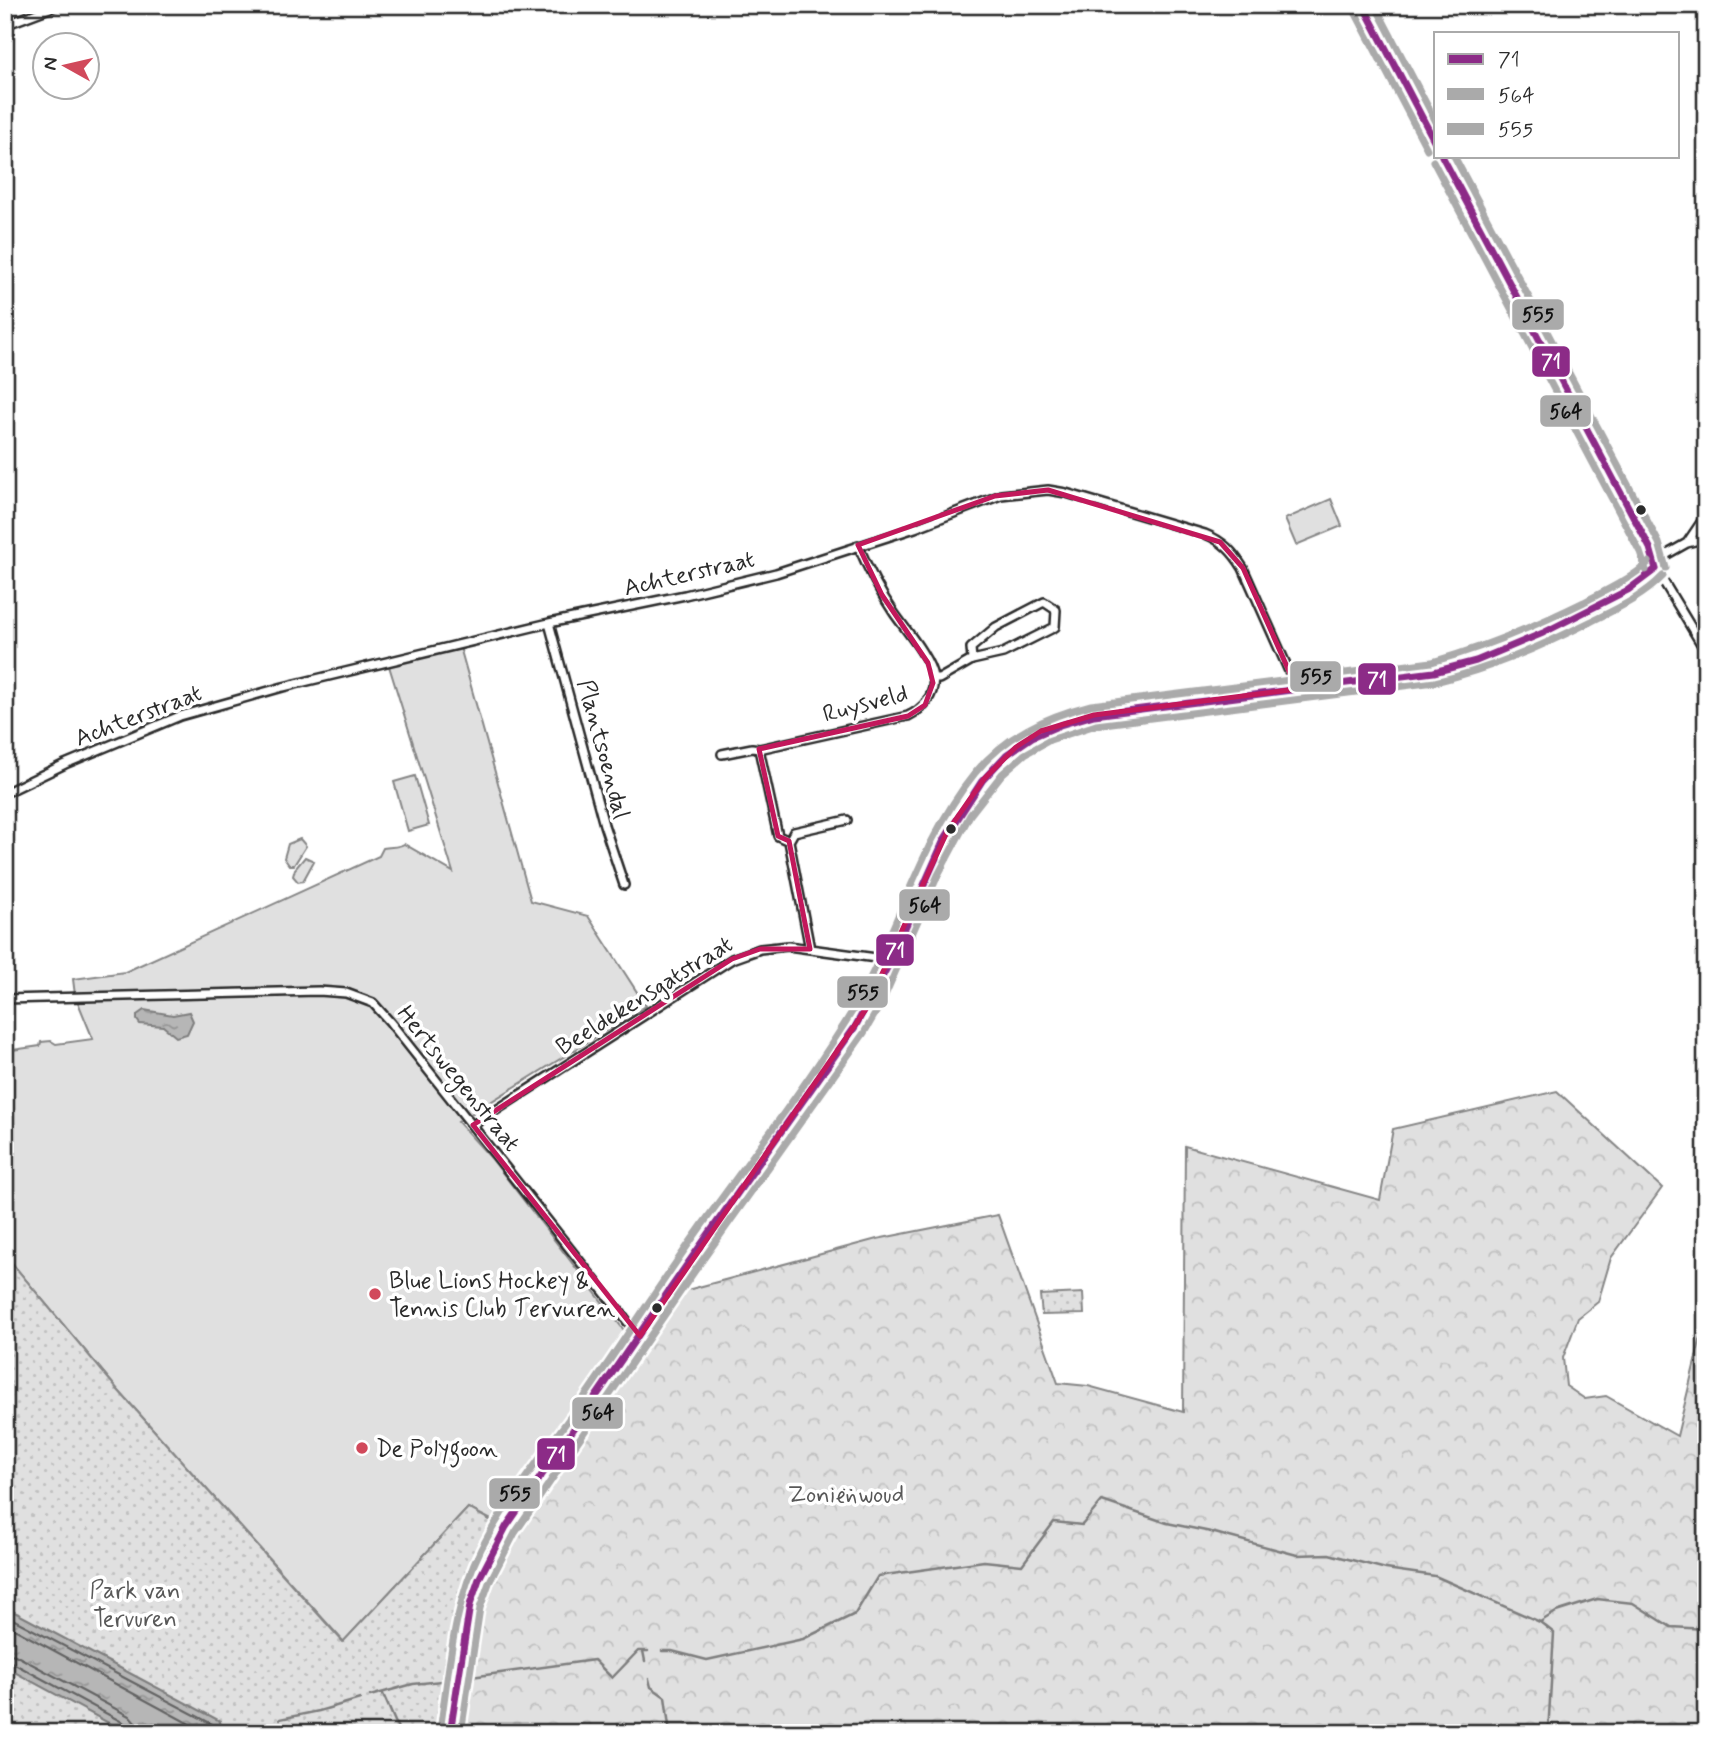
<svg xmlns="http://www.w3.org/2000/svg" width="1711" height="1738" viewBox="0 0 1711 1738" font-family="Mynerve,sans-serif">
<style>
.grass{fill:#e0e0e0;stroke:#868686;stroke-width:2}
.forest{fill:url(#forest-crowns);stroke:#868686;stroke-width:2}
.park{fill:url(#park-dots);stroke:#868686;stroke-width:2}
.water{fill:url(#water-ripples);stroke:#7e7e7e;stroke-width:2}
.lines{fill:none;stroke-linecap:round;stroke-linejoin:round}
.shore{stroke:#636363;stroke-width:2}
.stream{stroke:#7e7e7e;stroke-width:2.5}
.street-casing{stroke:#2b2b2b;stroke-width:12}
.secondary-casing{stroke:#2b2b2b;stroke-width:16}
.street{stroke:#fff;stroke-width:7}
.secondary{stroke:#fff;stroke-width:10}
.bus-1-casing{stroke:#fff;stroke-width:12}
.bus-2-casing{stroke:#fff;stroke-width:12}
.bus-3-casing{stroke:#fff;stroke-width:12}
.bus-1{stroke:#8c2b87;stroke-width:7}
.bus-2{stroke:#aaa;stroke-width:7}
.bus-3{stroke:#aaa;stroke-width:7}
.marked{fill:none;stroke:#c2185b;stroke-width:5;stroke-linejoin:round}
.bus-dot{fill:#2b2b2b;stroke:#fff;stroke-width:2.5}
.poi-dot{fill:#d1495b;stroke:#fff;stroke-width:2.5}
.labels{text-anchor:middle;stroke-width:7;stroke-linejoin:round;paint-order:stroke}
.street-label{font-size:24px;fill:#2b2b2b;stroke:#fff}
.poi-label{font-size:24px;fill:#2b2b2b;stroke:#fff;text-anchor:start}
.park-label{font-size:24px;fill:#585858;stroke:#fff}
.line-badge{stroke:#fff;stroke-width:2.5}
.badge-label{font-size:19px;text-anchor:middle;font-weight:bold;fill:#fff}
.pale-badge-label{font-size:19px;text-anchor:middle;font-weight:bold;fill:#111}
</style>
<defs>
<pattern id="forest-crowns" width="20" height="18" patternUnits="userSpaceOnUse" patternTransform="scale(1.75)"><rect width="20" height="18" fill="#e0e0e0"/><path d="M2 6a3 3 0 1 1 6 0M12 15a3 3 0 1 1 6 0" fill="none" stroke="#c0c0c0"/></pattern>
<pattern id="park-dots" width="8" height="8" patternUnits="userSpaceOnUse" patternTransform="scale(1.75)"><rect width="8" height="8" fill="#e0e0e0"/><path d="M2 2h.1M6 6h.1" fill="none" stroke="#c0c0c0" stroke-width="1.8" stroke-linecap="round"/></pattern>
<pattern id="water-ripples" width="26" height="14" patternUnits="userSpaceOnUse" patternTransform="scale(1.75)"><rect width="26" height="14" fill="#b6b6b6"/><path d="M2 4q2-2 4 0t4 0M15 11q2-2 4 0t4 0" fill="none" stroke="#949494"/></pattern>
</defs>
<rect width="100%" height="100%" fill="#fff"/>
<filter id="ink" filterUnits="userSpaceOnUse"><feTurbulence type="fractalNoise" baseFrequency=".0143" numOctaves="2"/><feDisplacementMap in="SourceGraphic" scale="14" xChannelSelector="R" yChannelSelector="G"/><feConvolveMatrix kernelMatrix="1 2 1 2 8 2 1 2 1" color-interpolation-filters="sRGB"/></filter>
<g filter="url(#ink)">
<!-- grass -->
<path class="grass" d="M1331,499L1342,526L1296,545L1285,519Z
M460,647L531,901L588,916L646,1006L458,1122L491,1158L630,1338L500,1526L468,1508L343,1642L117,1389L5,1255V1051L40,1046L41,1042L51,1041L56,1044L93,1039L75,995L73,979L125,972L379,856L383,848C391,846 397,848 404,844L453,872L389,666Z
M415,776L429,825L408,831L394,782Z
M300,839L306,846L294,865H289L284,858L288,844Z
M305,857L314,861L303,881L298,882L293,876L295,869Z"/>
<!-- forest -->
<path class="forest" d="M1557,1091L1662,1188L1611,1258L1598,1302L1578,1318L1563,1358L1566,1386L1585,1399L1606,1396L1677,1436L1706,1316V1733H235L5,1255L117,1389L344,1642L468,1508L511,1530L642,1342L680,1292L877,1239L998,1215L1058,1383L1088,1386L1183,1412L1185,1146L1380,1200L1393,1129Z"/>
<!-- park -->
<path class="park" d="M5,1255L117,1389L343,1642L468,1508L500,1526L468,1586L463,1603L443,1733H5Z
M1083,1293L1084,1314L1042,1315L1040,1295Z"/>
<!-- water -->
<path class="water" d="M144,1010L173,1015L189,1012L193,1021L187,1034L176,1037L163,1026L140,1024L137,1020V1015Z
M5,1607L220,1721L222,1733H127L5,1667Z"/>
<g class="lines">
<!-- shore -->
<path class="shore" d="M5,1615L212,1724L215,1733
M5,1624L206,1733
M5,1653L15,1655L129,1716L136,1724L137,1733
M5,1661L11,1662L124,1723L129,1733"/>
<!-- stream -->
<path class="stream" d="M1540,1622L1554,1633L1548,1733
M643,1651L645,1661
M662,1651H672L707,1660L803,1639L855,1614L878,1576L984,1561L1022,1565L1054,1522L1082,1525L1102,1501L1167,1523L1211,1532L1297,1555L1329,1554L1386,1569L1435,1576L1540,1622L1556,1612L1597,1599L1633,1603L1671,1627L1706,1629
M464,1678L594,1660L612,1678L638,1651H648
M649,1679L651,1687L665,1697L670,1733
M383,1694L400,1733
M370,1696L413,1684L451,1680
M280,1719L319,1711L360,1699
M221,1731L252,1725"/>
<!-- street casing -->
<g class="street-casing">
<path id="street" d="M5,25L58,5
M1687,543L1706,515
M1655,561L1687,543L1706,538
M1656,569L1706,652
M549,623L604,825L624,885
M933,679H939L972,660L1003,653L1055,627L1056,610L1044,602L996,627L971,648L972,660
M722,754L752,748L759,749
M5,793L65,764L180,716L283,687L549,623L685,595L776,573L915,528L1001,495L1048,490L1066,493L1205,534C1223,541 1233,552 1243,568L1297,689
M789,841L794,832L847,820
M810,949L789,841L778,836L759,749L908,716C923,709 936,695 933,677C930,658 905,629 894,613C879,591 868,569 858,545
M5,999L319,991L346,993L373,1003L390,1022L639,1336
M473,1125L732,959L760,949L788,946L891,960"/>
</g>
<!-- secondary casing -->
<g class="secondary-casing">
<path id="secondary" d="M1363,5L1436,144
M450,1733L470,1605C489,1536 550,1465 591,1406C615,1371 638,1335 662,1300C725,1208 794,1121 855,1027C905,949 922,855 982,781C1015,740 1044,727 1094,715L1434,672C1491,657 1541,633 1594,607C1613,598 1640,589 1654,573L1656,563L1650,548L1442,156"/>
</g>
<!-- street -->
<use href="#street" class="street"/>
<!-- secondary -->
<use href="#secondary" class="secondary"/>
<!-- bus-1 casing -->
<g class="bus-1-casing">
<path id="bus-1" d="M1363,5L1436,144
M1442,156L1650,548L1656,569
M450,1733L470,1605L479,1579L506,1527L686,1266L855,1027L888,966L944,840L982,781L1006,755L1032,737L1060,725L1094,715L1434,672L1476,661L1543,633L1628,590L1656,569"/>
</g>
<!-- bus-2 casing -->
<g class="bus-2-casing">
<path id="bus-2" d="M1354,10L1427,149
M1433,161L1640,552L1646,570
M461,1733L480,1608L489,1583L515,1533L694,1272L864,1033L882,1002L938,875L970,815L1002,774L1025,754L1050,740L1096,725L1435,682C1490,669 1540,647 1590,622C1616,609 1643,597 1663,576"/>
</g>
<!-- bus-3 casing -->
<g class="bus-3-casing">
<path id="bus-3" d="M1375,5L1436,122
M1454,156L1659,543L1666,568
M440,1731C449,1670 453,1605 481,1549C509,1495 549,1448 583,1399C623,1342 660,1284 700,1228C749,1160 800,1094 845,1023C896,943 915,847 975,773C1006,735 1045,717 1091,705L1432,662C1486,647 1533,627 1584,602C1607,590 1631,579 1649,562"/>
</g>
<!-- bus-1 -->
<use href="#bus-1" class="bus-1"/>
<!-- bus-2 -->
<use href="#bus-2" class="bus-2"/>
<!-- bus-3 -->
<use href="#bus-3" class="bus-3"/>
</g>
</g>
<!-- marked area -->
<path class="marked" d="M1048,490L1220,542L1243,568L1297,689L1094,715L1041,731L1016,747L984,779L947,832L866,1009L640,1336L473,1125L732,959L760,949H810L789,841L778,836L759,749L908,716L925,705L933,683L928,663L882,595L858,545L995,496Z"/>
<!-- markers -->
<g class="bus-dot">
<circle cx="1641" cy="510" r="6"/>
<circle cx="951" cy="829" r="6"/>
<circle cx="657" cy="1308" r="6"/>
</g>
<g class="poi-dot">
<circle cx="375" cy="1294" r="7"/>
<circle cx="362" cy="1448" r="7"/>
</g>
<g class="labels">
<!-- street labels -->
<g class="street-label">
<text transform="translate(689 573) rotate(-13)" y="8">Achterstraat</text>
<text transform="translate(865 703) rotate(-15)" y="8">Ruysveld</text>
<text transform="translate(138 715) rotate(-21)" y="8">Achterstraat</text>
<text transform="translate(604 749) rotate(75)" y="8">Plantsoendal</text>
<text transform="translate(644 995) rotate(-32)" y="8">Beeldekensgatstraat</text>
<text transform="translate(459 1078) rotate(51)" y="8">Hertswegenstraat</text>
</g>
<!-- poi labels -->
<g class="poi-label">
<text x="389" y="1288">Blue Lions Hockey &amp;<tspan x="389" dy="28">Tennis Club Tervuren</tspan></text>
<text x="376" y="1456">De Polygoon</text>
</g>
<!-- park labels -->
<g class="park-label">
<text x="846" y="1502">Zoniënwoud</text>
<text x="135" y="1598">Park van<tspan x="135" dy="28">Tervuren</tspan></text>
</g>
</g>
<g class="line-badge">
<rect x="1511" y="298" width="54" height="33" rx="7" fill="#aaa"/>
<rect x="1531" y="345" width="40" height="33" rx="7" fill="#8c2b87"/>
<rect x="1539" y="394" width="53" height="34" rx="7" fill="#aaa"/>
<rect x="1289" y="660" width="53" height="33" rx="7" fill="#aaa"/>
<rect x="1357" y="662" width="40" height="34" rx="7" fill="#8c2b87"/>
<rect x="898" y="888" width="53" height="34" rx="7" fill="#aaa"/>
<rect x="875" y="933" width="40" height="34" rx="7" fill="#8c2b87"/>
<rect x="836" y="975" width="53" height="34" rx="7" fill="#aaa"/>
<rect x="571" y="1396" width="53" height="34" rx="7" fill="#aaa"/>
<rect x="536" y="1437" width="40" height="34" rx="7" fill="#8c2b87"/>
<rect x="488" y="1477" width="53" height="33" rx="7" fill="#aaa"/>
</g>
<g class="badge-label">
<text x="1551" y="368">71</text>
<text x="1377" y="686">71</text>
<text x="895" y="957">71</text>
<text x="556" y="1461">71</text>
</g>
<g class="pale-badge-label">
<text x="1538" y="321">555</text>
<text x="1566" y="418">564</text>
<text x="1316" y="683">555</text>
<text x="925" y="912">564</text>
<text x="863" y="999">555</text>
<text x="598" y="1419">564</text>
<text x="515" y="1500">555</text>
</g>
<!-- margin -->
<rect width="1711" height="1738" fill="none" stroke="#fff" stroke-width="28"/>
<rect x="14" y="14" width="1683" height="1710" fill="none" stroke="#2b2b2b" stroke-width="2.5" filter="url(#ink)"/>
<!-- legend -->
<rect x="1434" y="32" width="245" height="126" fill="#ffffff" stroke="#aaaaaa" stroke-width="2"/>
<rect x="1448" y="54" width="35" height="10" fill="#8c2b87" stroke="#aaaaaa" stroke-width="2"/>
<text x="1498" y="66" font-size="21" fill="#2b2b2b">71</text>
<rect x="1448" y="89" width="35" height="10" fill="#aaaaaa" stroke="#aaaaaa" stroke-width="2"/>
<text x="1498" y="102" font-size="21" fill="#2b2b2b">564</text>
<rect x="1448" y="124" width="35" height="10" fill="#aaaaaa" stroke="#aaaaaa" stroke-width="2"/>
<text x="1498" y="136" font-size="21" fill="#2b2b2b">555</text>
<!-- north arrow -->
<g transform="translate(66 66) rotate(278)"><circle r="33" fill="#ffffff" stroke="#aaaaaa" stroke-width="2"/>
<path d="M0-5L12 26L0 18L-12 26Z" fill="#d1495b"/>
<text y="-10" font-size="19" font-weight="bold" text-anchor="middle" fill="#2b2b2b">N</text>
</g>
</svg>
